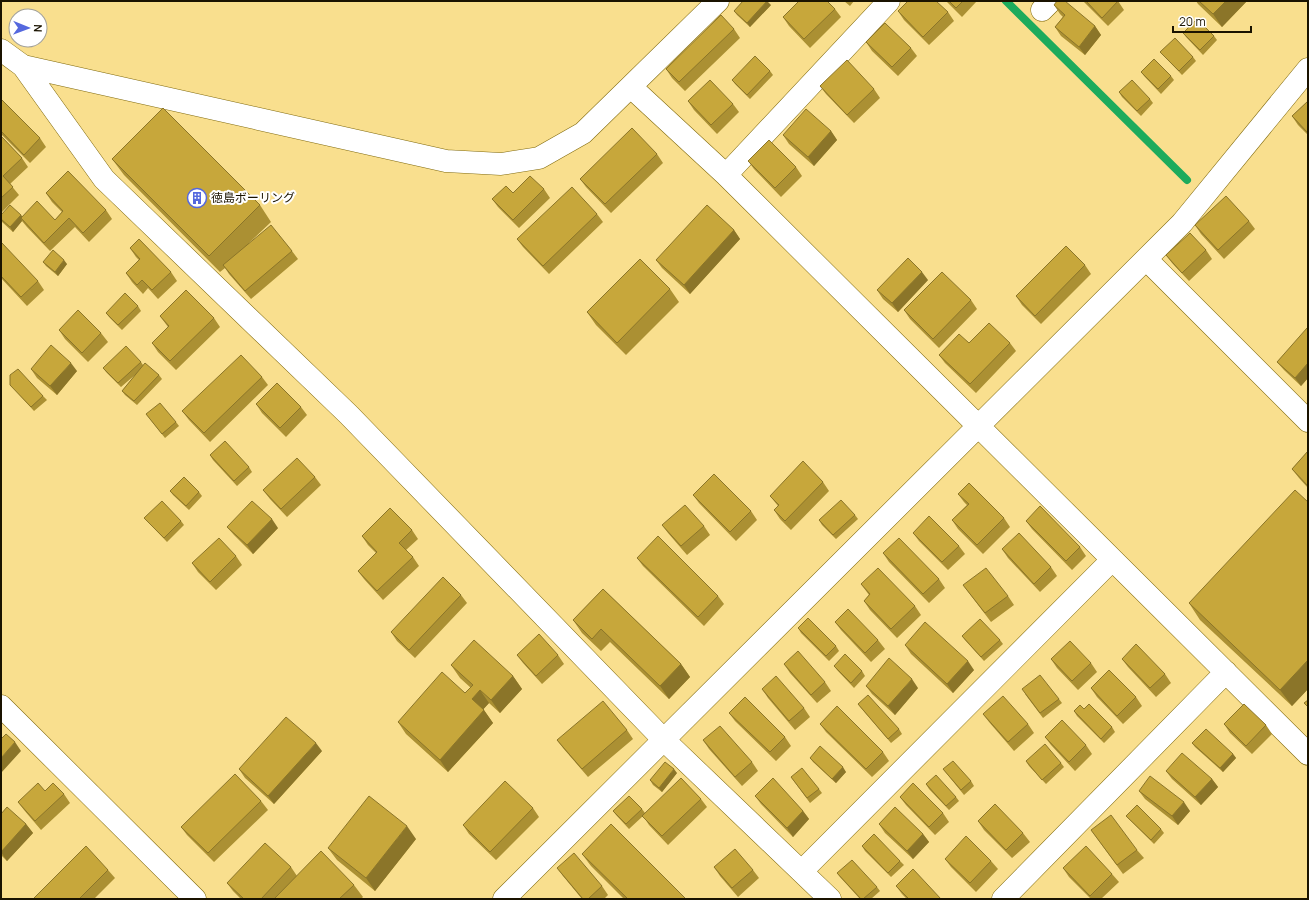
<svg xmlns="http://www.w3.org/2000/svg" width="1309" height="900" viewBox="0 0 1309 900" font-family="Manrope,'Noto Sans JP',sans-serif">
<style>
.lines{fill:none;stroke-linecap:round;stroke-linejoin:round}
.stream{stroke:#1dab5c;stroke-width:8}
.minor-casing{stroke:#816a0d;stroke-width:23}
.minor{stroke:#fff;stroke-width:22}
.wall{fill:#ab9033}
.shaded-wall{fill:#8b7529}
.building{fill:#c7a73b;stroke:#8b7529}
.labels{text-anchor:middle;stroke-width:4;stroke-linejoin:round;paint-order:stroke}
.poi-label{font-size:12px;fill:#1a1300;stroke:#fff;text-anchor:start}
</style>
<rect width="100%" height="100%" fill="#f9df8e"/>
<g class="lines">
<!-- stream -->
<path class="stream" d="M1006,1L1187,180"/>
<!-- minor casing -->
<g class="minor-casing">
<path id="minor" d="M1042,10L1051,1
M1,50L23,66L104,179L349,415L664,740L830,899
M23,66L446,161L501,164L539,158L583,133L718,1
M631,87L726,175L1308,754
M726,175L889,1
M1146,259L1308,421
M1,706L195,899
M802,871L1112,560
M504,899L1182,223L1308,69
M1003,899L1226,672"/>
</g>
<!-- minor -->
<use href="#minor" class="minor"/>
</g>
<!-- wall -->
<path class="wall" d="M844,1H854L850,6Z
M946,1H977L962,17Z
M1083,1H1118L1124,10L1108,26Z
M1196,1H1247L1222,27L1198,4Z
M771,5L750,27L737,15L734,11Z
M1054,5L1095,26L1101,35L1085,55L1061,36L1055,27L1063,17L1060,14Z
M835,9L841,17L810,48L789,26L783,17Z
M898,11L948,12L954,21L929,45L904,20Z
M734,29L740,38L685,91L672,78L666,69Z
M1183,33L1214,36L1217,40L1203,55L1186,37Z
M866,42L911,48L917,56L898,76L872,51Z
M1160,52L1193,57L1196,61L1182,75L1164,56Z
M770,71L773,75L750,99L735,84L732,80Z
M1141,72L1171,76L1174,80L1161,94L1144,76Z
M820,86L874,89L880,98L854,123L826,94Z
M1119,92L1150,99L1153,103L1141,116L1122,97Z
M1,99L40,138L46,147L30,163L1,134Z
M688,101L733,104L739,112L717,134L694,110Z
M1308,101V135L1298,125L1292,116Z
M831,131L837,140L814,166L789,144L783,135Z
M1,136L22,158L28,167L10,184L19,195L1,213Z
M657,154L663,163L611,213L586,187L580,179Z
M112,159L260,205L271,222L249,243L292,251L298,259L251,299L229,274L225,268L220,272L124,175Z
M748,161L796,167L802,176L781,197L754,169Z
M544,189L550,198L519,228L498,207L492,199L513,193Z
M46,193L106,210L112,219L89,242L75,227L50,251L27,227L22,221L13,232L1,221V215H21L22,217L55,220L62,212L52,202Z
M597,214L603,222L549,274L523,247L517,239Z
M1249,221L1255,229L1224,259L1201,234L1195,225Z
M734,230L740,239L690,294L662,268L656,260Z
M1,244L38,281L44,290L27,306L1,278Z
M130,248L171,272L177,281L158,299L148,288L143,294L132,282L126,273L139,260L136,257Z
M1206,250L1212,259L1189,281L1172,263L1166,255Z
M43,262L67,264L58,276L46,266Z
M1085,265L1091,274L1041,324L1022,305L1016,296Z
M928,280L898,312L883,299L877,290Z
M670,289L679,302L626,355L596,325L587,312Z
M971,300L977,309L939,348L910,319L904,310Z
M138,306L141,311L122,330L109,317L106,313Z
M160,316L214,318L220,327L176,370L158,352L152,343L168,327Z
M1308,329V378L1301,386L1284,370L1277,362Z
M59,330L101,333L108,342L88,362L65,339Z
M969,343H1010L1016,351L976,393L945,363L939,355Z
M141,362L143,365L159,375L162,379L137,405L125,395L122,391L135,375L121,387L106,372L103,368Z
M31,369L77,371L57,395L37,378Z
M262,377L268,385L210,442L189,420L182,411Z
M10,385L43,396L47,400L34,411L14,389Z
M256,404L301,407L307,415L286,437L262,413Z
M146,414L176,422L179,426L165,438Z
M1308,451V488L1299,478L1292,469Z
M210,455L249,467L252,472L237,486L213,460Z
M315,477L321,485L287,517L270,499L263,490Z
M823,482L829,491L791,530L780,519L774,510L778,506L770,496Z
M170,491L199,492L202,496L189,510L173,495Z
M958,494L1004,518L1010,527L983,554L958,529L952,520L967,505L964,502Z
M693,495L751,511L757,520L736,541L699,503Z
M1308,502V689L1292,706L1200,620L1189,603Z
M855,515L858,519L836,539L822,525L819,520Z
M144,518L181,521L184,525L167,542L148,522Z
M1026,521L1080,547L1086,556L1072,570L1032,529Z
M662,525L704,526L710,535L687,555L668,533Z
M227,527L278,528L253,554L234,535Z
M412,530L418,539L406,550L413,557L419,566L383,600L364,579L358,571L376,553L368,545L362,536Z
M913,533L959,546L965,554L948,570L919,541Z
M1002,549L1051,567L1057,576L1040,592L1008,558Z
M883,553L939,579L945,588L929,603L889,562Z
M236,556L242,565L216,590L198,572L192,563Z
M637,558L718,596L724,604L704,626L643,566Z
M861,584L915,606L921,615L897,638L870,610L864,601L869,595Z
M963,585L1008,596L1014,605L991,622Z
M603,589L681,664L690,677L669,699L610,642L601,651L582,633L573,620Z
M461,595L467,603L415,658L397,641L391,632Z
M835,622L878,640L885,649L871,662L841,630Z
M798,628L836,646L839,651L829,661L801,633Z
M962,636L1000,640L1003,644L984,661L965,640Z
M905,645L974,670L953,693L911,654Z
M517,655H558L564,664L542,684L523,663Z
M1051,659L1091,663L1097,672L1078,690L1057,668Z
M1122,659L1165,674L1171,683L1156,697L1128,667Z
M784,664L825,682L831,691L817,703L790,673Z
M451,665L513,676L522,689L500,713L489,703L483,709L493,723L448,772L406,734L398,722L465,693L471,688L460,678Z
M834,666L862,671L865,676L854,688L837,670Z
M866,686L918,688L895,715L872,694Z
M1091,688L1136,697L1142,706L1123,724L1097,697Z
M762,689L804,708L810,717L795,730L768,698Z
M1025,694L1059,699L1062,703L1043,718Z
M858,704L899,729L902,734L891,743L861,708Z
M1084,709L1112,727L1115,732L1104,743L1077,716L1074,711Z
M729,713L785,737L791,746L776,761L735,721Z
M983,714L1028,724L1034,733L1014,751L989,722Z
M820,724L883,752L889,761L872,777L826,732Z
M1224,724L1266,725L1272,734L1252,754L1230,733Z
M627,730L633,739L588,777L563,748L557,740Z
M1045,737L1086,745L1092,754L1075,771L1051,745Z
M703,740L752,762L758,771L742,786L709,749Z
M1192,743L1233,754L1236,758L1223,772L1195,747Z
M322,751L274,804L245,778L239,769Z
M810,758L846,772L836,783L813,762Z
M1026,761L1061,763L1064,767L1046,784L1029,766Z
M943,769L971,781L974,786L964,795Z
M1166,771L1212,779L1218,787L1201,805L1172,779Z
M677,773L662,792L653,785L650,780Z
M791,777L819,789L822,793L810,803Z
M926,784L956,797L959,801L949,810L929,789Z
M1139,791L1190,811L1178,825L1145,799Z
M64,794L70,803L41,830L24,810L18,802Z
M755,796L803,811L809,819L793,837L761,804Z
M900,797L943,813L949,822L935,835L906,805Z
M701,799L707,807L668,845L649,825L643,816L629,829L616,815L613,811L642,809L645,813Z
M261,801L268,810L214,862L187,835L181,827Z
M533,808L539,817L496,860L469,834L463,825Z
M1,814L26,824L33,833L7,861L1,855Z
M1126,816L1161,829L1164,833L1154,844Z
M978,821L1023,833L1030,842L1012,858L984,830Z
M879,824L923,834L929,842L913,859L885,833Z
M1091,830L1137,850L1144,858L1123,874Z
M416,839L375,891L337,860L328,848Z
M862,846L900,861L904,865L891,877L865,851Z
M582,854L686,899H624L591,866Z
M945,859L991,861L998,869L976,892L951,867Z
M291,867L297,876L354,885L363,897L361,899H241L233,891L227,883Z
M714,867L753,870L759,878L738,897L720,876Z
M557,868L602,886L608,895L604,899H582L563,876Z
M1063,868L1112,874L1119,882L1101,899H1091L1069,877Z
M108,870L115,878L94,899H33Z
M837,873L877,887L880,891L871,899H860L840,877Z
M896,886L941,899H907L902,894Z"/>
<!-- shaded-wall -->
<path class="shaded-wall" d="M767,1L771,5L750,27L747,23Z
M1226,1H1247L1222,27L1213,14Z
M1095,26L1101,35L1085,55L1079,47Z
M831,131L837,140L814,166L808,157Z
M21,215L24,219L21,218L22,221L13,232L10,227Z
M734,230L740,239L690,294L684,285Z
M64,260L67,264L58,276L55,272Z
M922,272L928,280L898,312L892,303Z
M71,363L77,371L57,395L50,386Z
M1308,363V378L1301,386L1295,378Z
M272,519L278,528L253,554L247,545Z
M1308,660V689L1292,706L1280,690Z
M968,661L974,670L953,693L947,684Z
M681,664L690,677L669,699L660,686Z
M513,676L522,689L500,713L491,700Z
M912,679L918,688L895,715L888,706Z
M480,690L489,703L481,712L472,699Z
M484,710L493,723L448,772L440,760Z
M15,742L21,751L1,773V758Z
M316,743L322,751L274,804L268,796Z
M1233,754L1236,758L1223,772L1220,768Z
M843,767L846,772L836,783L832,779Z
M674,769L677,773L662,792L659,788Z
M1212,779L1218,787L1201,805L1195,797Z
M1184,802L1190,811L1178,825L1172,816Z
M803,811L809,819L793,837L787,828Z
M26,824L33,833L7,861L1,852Z
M407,826L416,839L375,891L366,878Z
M923,834L929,842L913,859L907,851Z"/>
<!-- building -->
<path class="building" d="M743,1H767L747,23L734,11Z
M799,1H827L835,9L804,39L783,17Z
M908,1H936L948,12L923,37L898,11Z
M949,1H963L956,8Z
M1057,1H1065L1095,26L1079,47L1055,27L1065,15L1054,5Z
M1086,1H1118L1102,18Z
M1199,1H1226L1213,14Z
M721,15L734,29L679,82L666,69Z
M1197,19L1214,36L1200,50L1183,33Z
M885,23L911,48L892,67L866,42Z
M1175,38L1193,57L1179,71L1160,52Z
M755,56L770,71L747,95L732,80Z
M1154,59L1171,76L1158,89L1141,72Z
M847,60L874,89L847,115L820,86Z
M710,80L733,104L711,125L688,101Z
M1132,80L1150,99L1137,111L1119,92Z
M1,99L40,138L24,155L1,131Z
M1308,101V133L1292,116Z
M163,108L260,205L209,256L112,159Z
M806,109L831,131L808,157L783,135Z
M632,128L657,154L605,204L580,179Z
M1,136L22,158L3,176L13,187L1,198Z
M769,140L796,167L775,188L748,161Z
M68,171L106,210L83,233L69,218L44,243L21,218L37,201L55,220L63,211L46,193Z
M530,176L544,189L513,220L492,199L506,186L513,193Z
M572,187L597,214L543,266L517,239Z
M1226,196L1249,221L1218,250L1195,225Z
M10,205L21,215L10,227L1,219V215Z
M707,205L734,230L684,285L656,260Z
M271,225L292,251L245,291L223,265Z
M1190,233L1206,250L1182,273L1166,255Z
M139,239L171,272L152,290L142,280L137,285L126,273L140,259L130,248Z
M2,243L38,281L21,297L1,276V244Z
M1066,246L1085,265L1035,316L1016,296Z
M53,250L64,260L55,272L43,262Z
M908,258L922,272L892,303L877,290Z
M640,259L670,289L617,343L587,312Z
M942,272L971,300L933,339L904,310Z
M186,290L214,318L170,361L152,343L169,326L160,316Z
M125,293L138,306L118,325L106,313Z
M78,310L101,333L82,353L59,330Z
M989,323L1010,343L970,384L939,355L959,334L969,343Z
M1307,328L1308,329V363L1295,378L1277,362Z
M51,345L71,363L50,386L31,369Z
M126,346L141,362L118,383L103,368Z
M241,355L262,377L204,433L182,411Z
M145,363L159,375L134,401L122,391Z
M18,369L43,396L31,407L10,385V375Z
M277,383L301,407L280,428L256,404Z
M160,403L176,422L162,434L146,414Z
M225,441L249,467L234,481L210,455Z
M1308,451V486L1292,469Z
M297,458L315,477L281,509L263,490Z
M803,461L823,482L785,521L774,510L779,505L770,496Z
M714,474L751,511L730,532L693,495Z
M184,477L199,492L186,506L170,491Z
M969,483L1004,518L977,545L952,520L969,504L958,494Z
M1295,490L1308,502V660L1280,690L1189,603Z
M841,500L855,515L833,535L819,520Z
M162,501L181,521L164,538L144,518Z
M252,501L272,519L247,545L227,527Z
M685,505L704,526L681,546L662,525Z
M1040,506L1080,547L1066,561L1026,521Z
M390,508L412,530L399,543L413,557L377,591L358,571L377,552L362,536Z
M929,516L959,546L942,562L913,533Z
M1019,533L1051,567L1034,584L1002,549Z
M658,536L718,596L698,617L637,558Z
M219,538L236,556L210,582L192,563Z
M899,538L939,579L923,594L883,553Z
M878,568L915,606L891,629L864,601L870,594L861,584Z
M986,568L1008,596L985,613L963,585Z
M443,577L461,595L409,650L391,632Z
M603,589L681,664L660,686L601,629L592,639L573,620Z
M848,609L878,640L865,653L835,622Z
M808,618L836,646L826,656L798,628Z
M980,619L1000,640L981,657L962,636Z
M925,622L968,661L947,684L905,645Z
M539,634L558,655L536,676L517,655Z
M474,640L513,676L491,700L480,690L472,699L484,710L440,760L398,722L442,672L465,693L473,685L451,665Z
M1070,641L1091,663L1072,681L1051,659Z
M1136,644L1165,674L1150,688L1122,659Z
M798,651L825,682L811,695L784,664Z
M845,654L862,671L851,683L834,666Z
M889,658L912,679L888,706L866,686Z
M1109,670L1136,697L1117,716L1091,688Z
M1040,675L1059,699L1040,713L1022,689Z
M776,676L804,708L789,721L762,689Z
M868,695L899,729L888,739L858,704Z
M1003,696L1028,724L1008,742L983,714Z
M745,697L785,737L770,752L729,713Z
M1308,700V707L1304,703Z
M603,701L627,730L582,769L557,740Z
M1089,704L1112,727L1101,739L1074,711L1080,705L1084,709Z
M1244,704L1266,725L1246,746L1224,724Z
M837,706L883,752L866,769L820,724Z
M286,717L316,743L268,796L239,769Z
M1062,720L1086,745L1069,762L1045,737Z
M720,726L752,762L735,777L703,740Z
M1206,729L1233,754L1220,768L1192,743Z
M6,734L15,742L1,758V739Z
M1045,744L1061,763L1042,780L1026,761Z
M820,746L843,767L832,779L810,758Z
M1182,753L1212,779L1195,797L1166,771Z
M953,761L971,781L961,790L943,769Z
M665,762L674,769L659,788L650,780Z
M802,768L819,789L807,798L791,777Z
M235,774L261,801L208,853L181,827Z
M936,775L956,797L946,806L926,784Z
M1150,776L1184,802L1172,816L1139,791Z
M681,778L701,799L662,836L642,816Z
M773,778L803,811L787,828L755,796Z
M505,781L533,808L490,852L463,825Z
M38,783L45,791L53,783L64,794L35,821L18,802Z
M913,783L943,813L929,827L900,797Z
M369,796L407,826L366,878L328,848Z
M629,796L642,809L626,824L613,811Z
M995,804L1023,833L1006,850L978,821Z
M1137,805L1161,829L1151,840L1126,816Z
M7,807L26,824L1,852V814Z
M895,807L923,834L907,851L879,824Z
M1111,815L1137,850L1117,865L1091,830Z
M611,824L686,899H628L582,854Z
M874,834L900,861L888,873L862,846Z
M966,836L991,861L970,883L945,859Z
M265,843L291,867L261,899H244L227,883Z
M86,846L108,870L79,899H33Z
M1086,846L1112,874L1090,896L1063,868Z
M735,849L753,870L732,888L714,867Z
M321,851L354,885L339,899H274Z
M574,853L602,886L588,899H583L557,868Z
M852,860L877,887L863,899H861L837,873Z
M913,869L941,899H909L896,886Z"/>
<!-- icons -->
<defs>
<g id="building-ring" transform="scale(1)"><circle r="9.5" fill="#fff" stroke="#5568de" stroke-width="1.5"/><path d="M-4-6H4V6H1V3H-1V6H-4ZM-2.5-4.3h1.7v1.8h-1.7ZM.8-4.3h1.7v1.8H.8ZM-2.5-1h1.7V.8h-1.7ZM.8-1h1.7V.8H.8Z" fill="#5568de"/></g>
</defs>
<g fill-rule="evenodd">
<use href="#building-ring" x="197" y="198"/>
</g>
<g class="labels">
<!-- poi labels -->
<g class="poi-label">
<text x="211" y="202">徳島ボーリング</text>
</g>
</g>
<!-- border -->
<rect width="1309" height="900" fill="none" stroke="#1a1300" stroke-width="4"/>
<!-- north arrow -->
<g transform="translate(28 28) rotate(91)"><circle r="19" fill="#ffffff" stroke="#a3a199"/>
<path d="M0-3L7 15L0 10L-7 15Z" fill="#5568de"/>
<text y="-6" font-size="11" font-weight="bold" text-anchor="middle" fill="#1a1300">N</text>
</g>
<!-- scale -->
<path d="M1173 26v6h78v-6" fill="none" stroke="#1a1300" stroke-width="2"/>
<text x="1179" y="26" font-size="12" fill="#1a1300" stroke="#ffffff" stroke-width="3" paint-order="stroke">20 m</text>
</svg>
